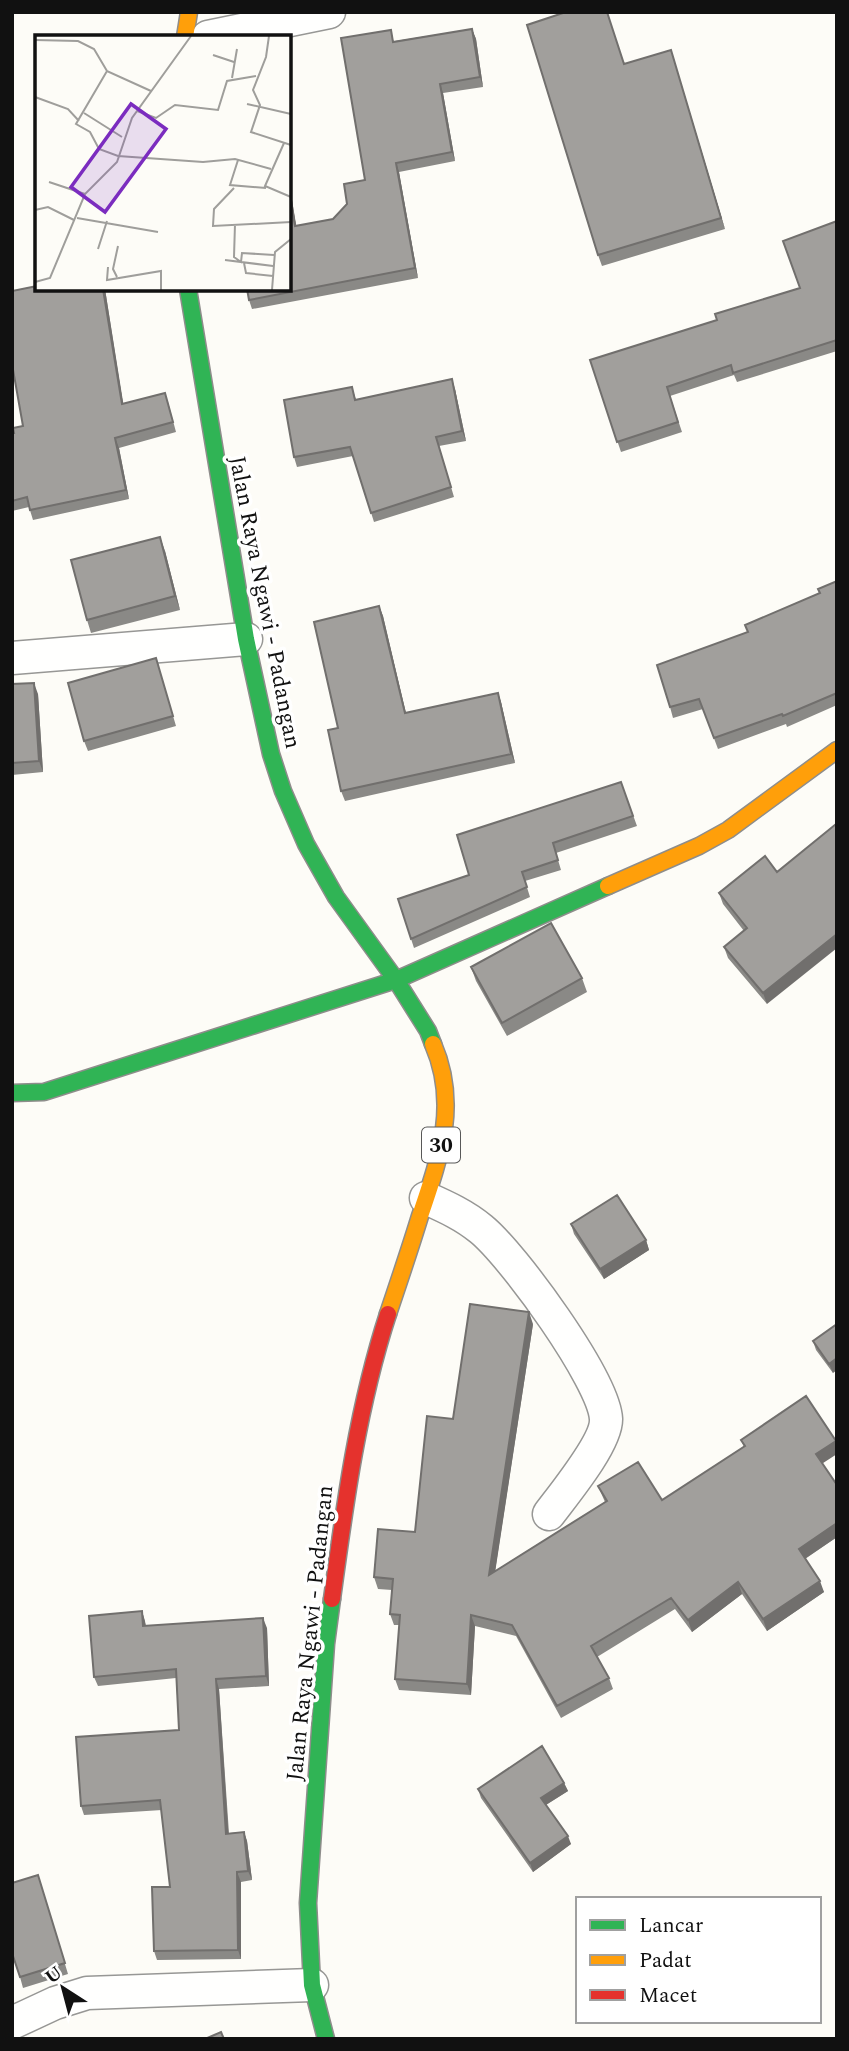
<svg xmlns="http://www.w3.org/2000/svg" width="849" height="2051" viewBox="0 0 849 2051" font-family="Spectral,serif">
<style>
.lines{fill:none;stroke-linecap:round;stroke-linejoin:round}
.street-casing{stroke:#979795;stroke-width:35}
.fast-casing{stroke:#8e8d8b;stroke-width:19}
.slow-casing{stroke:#8e8d8b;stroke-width:19}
.jam-casing{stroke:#8e8d8b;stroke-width:19}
.street{stroke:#fffffe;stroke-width:32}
.fast{stroke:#30b455;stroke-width:16}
.slow{stroke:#ff9f0a;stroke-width:16}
.jam{stroke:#e5322d;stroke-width:16}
.wall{fill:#8a8986}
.shaded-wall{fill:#716f6d}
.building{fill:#a19f9c;stroke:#716f6d;stroke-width:2}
.labels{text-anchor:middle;stroke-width:7;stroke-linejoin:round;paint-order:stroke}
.shield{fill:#fff;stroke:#585858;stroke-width:2}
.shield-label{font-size:21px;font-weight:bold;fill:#111}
.street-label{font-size:23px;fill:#111;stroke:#fff}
.inset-road{fill:none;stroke:#9f9e9b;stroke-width:2}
.view{fill:#7b2cbf;fill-opacity:0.15;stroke:#7b2cbf;stroke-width:3.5}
.inset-edge{fill:none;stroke:#111;stroke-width:3.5}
</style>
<rect width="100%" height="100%" fill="#fdfcf7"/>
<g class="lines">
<!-- street casing -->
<g class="street-casing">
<path id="street" d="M208,37L329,12
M12,658L246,639
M426,1198C446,1207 464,1215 481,1229C513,1255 604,1380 606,1419C607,1442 564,1494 549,1514
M12,2023L55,2003L87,1993L312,1985"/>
</g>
<!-- fast casing -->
<g class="fast-casing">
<path id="fast" d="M188,289L246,639L271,754L283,791L306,844L336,897L396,980L428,1031L433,1044
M12,1093L44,1092L396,980L608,886
M326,2039L312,1985L308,1903L326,1644L332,1599"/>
</g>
<!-- slow casing -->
<g class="slow-casing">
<path id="slow" d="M185,37L189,12
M608,886L699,846L728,830L837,750
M388,1314C399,1281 410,1249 420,1216C440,1157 459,1104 433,1044"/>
</g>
<!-- jam casing -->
<g class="jam-casing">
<path id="jam" d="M332,1599C345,1503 358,1406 388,1314"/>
</g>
<!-- street -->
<use href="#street" class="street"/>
<!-- fast -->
<use href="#fast" class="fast"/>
<!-- slow -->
<use href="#slow" class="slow"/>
<!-- jam -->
<use href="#jam" class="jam"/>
</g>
<!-- wall -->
<path class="wall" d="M472,29L476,39L483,87L443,93L455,161L399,172L418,278L252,309L249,300L292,200L296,226L333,219L347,204L365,180L395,41Z
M671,50L725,229L602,266L598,255Z
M837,221V351L737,382L734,375L670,396L682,432L621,452L590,360L717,320L800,288Z
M105,289L123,404L168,402L176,432L119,448L129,499L33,520L29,507L12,511V433L23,426Z
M352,387L356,400L455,389L466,441L439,446L454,497L374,522L353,456L297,467L294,457Z
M165,551L180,610L91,633L87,620Z
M837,581V705L787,727L786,724L718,749L703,709L673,718L670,707L748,632L820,593Z
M379,606L383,616L406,713L498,693L501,702L515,763L345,801L341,791L338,728Z
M156,658L176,726L88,751L84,741Z
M12,684L38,694L43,772L12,775Z
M621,782L637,826L556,853L561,870L525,881L530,897L414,948L398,899L469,875Z
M765,856L767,1004L728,958L724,947L744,931L723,904L719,893Z
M471,967L582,978L587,992L507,1036L476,981Z
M571,1224L646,1240L649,1250L604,1279L574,1234Z
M533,1324L495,1571L605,1502L598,1486L662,1500L744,1447L741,1440L822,1464L837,1537L805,1559L824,1592L767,1631L742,1594L692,1632L675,1609L597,1657L609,1678L613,1689L561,1718L516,1636L475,1626L471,1695L399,1690L395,1679L399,1625H394L390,1614L392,1590L378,1589L374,1577L415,1532L453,1419Z
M837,1324L833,1373L816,1350L813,1341Z
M142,1611L146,1626L267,1628L269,1686L219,1689L229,1833L244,1832L247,1841L252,1880L241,1882V1959L157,1960L154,1951L170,1887L162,1810L84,1815L81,1806L179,1730L176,1678L98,1686L94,1677Z
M564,1783L568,1791L546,1805L571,1844L533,1872L481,1798L478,1789Z
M38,1875L68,1974L23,1988L20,1977Z"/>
<!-- shaded-wall -->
<path class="shaded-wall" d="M472,29L476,39L483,87L480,77Z
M671,50L674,60L725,229L721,218Z
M440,84L443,93L455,161L452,152Z
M396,163L399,172L418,278L415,268Z
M289,192L292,200L298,236L295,226Z
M103,289H105L125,414L122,404Z
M452,379L455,389L466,441L462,431Z
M115,438L119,448L129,499L126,490Z
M160,537L165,551L180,610L175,596Z
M379,606L383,616L408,723L405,713Z
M34,683L38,694L43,772L39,761Z
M498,693L501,702L515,763L511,754Z
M837,934V948L767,1004L763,993Z
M646,1240L649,1250L604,1279L600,1269Z
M529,1312L533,1324L493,1586L489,1575Z
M837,1358V1370L833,1373L829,1364Z
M836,1441L837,1454L820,1465L816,1454Z
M837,1523V1537L803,1560L799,1549Z
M820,1581L824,1592L767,1631L763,1619Z
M738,1582L742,1594L692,1632L688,1620Z
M142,1611L145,1621L147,1635L143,1626Z
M471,1615L475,1626L471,1695L467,1684Z
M263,1618L267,1628L269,1686L266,1676Z
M216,1679L219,1689L229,1843L226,1834Z
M564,1783L568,1791L544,1806L541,1798Z
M244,1832L247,1841L252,1880L248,1871Z
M568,1836L571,1844L533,1872L530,1863Z
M237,1872L241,1882V1959L238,1950Z"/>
<!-- building -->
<path class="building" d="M566,12H607L624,64L671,50L721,218L598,255L527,25Z
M472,29L480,77L440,84L452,152L396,163L415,268L249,300L247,289H289V193L295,226L333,219L347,204L344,184L365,180L341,38L391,30L393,42Z
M837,221V340L733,373L731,365L667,387L678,422L617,442L590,360L717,320L715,314L800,288L783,241Z
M37,286V289H103L122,404L165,393L173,422L115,438L126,490L30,510L27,497L12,501V433H14L13,428L23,426L12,364V291Z
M452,379L462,431L436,437L451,487L371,513L350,447L294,457L284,400L352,387L355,400Z
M160,537L175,596L87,620L71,560Z
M837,581V693L783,716L782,714L714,738L699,699L670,707L657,665L748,632L745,625L820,593L818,589Z
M379,606L405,713L498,693L511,754L341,791L328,730L338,728L314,622Z
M156,658L173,716L84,741L68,683Z
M34,683L39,761L12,763V684Z
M621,782L633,816L553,843L558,860L522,872L527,887L411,939L398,899L469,875L457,835Z
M836,824L837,825V934L763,993L724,947L747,928L719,893L765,856L777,872Z
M551,923L582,978L502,1023L471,967Z
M617,1195L646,1240L600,1269L571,1224Z
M470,1304L529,1312L489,1575L607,1501L598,1486L638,1462L662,1500L745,1446L741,1440L806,1396L836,1441L816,1454L837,1485V1523L799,1549L820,1581L763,1619L738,1582L688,1620L671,1598L591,1646L609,1678L557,1706L512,1625L471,1615L467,1684L395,1679L400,1615L390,1614L393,1579L374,1577L378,1529L415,1532L427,1416L453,1419Z
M837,1324V1358L829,1364L813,1341Z
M142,1611L143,1626L263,1618L266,1676L216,1679L226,1834L244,1832L248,1871L237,1872L238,1950L154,1951L152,1887H170L160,1800L81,1806L76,1737L179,1730L176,1669L94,1677L89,1616Z
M542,1746L564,1783L541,1798L568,1836L530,1863L478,1789Z
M38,1875L65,1963L20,1977L12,1953V1883Z
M221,2032L224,2039H205Z"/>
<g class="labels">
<!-- shield labels -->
<rect class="shield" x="422" y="1127.5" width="38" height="35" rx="5"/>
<g class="shield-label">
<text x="441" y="1152">30</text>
</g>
<!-- street labels -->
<g class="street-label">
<text transform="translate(266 602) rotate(79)" y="8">Jalan Raya Ngawi - Padangan</text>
<text transform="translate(309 1633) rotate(-84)" y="8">Jalan Raya Ngawi - Padangan</text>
</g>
</g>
<!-- overview -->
<g transform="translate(35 35)">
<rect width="256" height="256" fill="#fdfcf7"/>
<path class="inset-road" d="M234,1L231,22L218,55L225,70L216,97L256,110M0,5L43,6L59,14L72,36M178,20L199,27M197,43L202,14M116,56L72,36L41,89L55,97L64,114L83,121L168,127L200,124L236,134M0,62L33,74L44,86M212,69L256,79M102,76L121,83L140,70L183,75L192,46L221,41M49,78L87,102M249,108L230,151L256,162M203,125L195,150L231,153M14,147L50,159M199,153L179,174L178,191L256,187M0,175L13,172L39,185M42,183L123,197M200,189L199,222L206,227L207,218L239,220M63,214L72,186M190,225L238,231M209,228L211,238L238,241M73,232L72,245L126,236V255M82,242L78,234L83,211M0,247L15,243L50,159L82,127L97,83L156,1M237,255L240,217L256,204"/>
<path class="view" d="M96,69L131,94L70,177L36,152Z"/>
<rect width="256" height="256" class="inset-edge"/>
</g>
<!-- border -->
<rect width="849" height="2051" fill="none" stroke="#111111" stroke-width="28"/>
<!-- legend -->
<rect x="576" y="1897" width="245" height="126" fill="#ffffff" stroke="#a0a0a0" stroke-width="2"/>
<rect x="590" y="1920" width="35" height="10" fill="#30b455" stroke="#a0a0a0" stroke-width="2"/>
<text x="639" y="1932" font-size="21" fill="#111111">Lancar</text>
<rect x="590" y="1955" width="35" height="10" fill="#ff9f0a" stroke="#a0a0a0" stroke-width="2"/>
<text x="639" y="1967" font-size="21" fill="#111111">Padat</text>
<rect x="590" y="1990" width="35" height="10" fill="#e5322d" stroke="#a0a0a0" stroke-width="2"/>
<text x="639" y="2002" font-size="21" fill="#111111">Macet</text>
<!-- north arrow -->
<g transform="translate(63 1988) rotate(324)" stroke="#ffffff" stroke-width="5" paint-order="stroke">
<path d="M0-5L12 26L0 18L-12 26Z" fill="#111111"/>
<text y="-10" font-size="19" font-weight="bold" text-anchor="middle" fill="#111111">U</text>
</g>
</svg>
